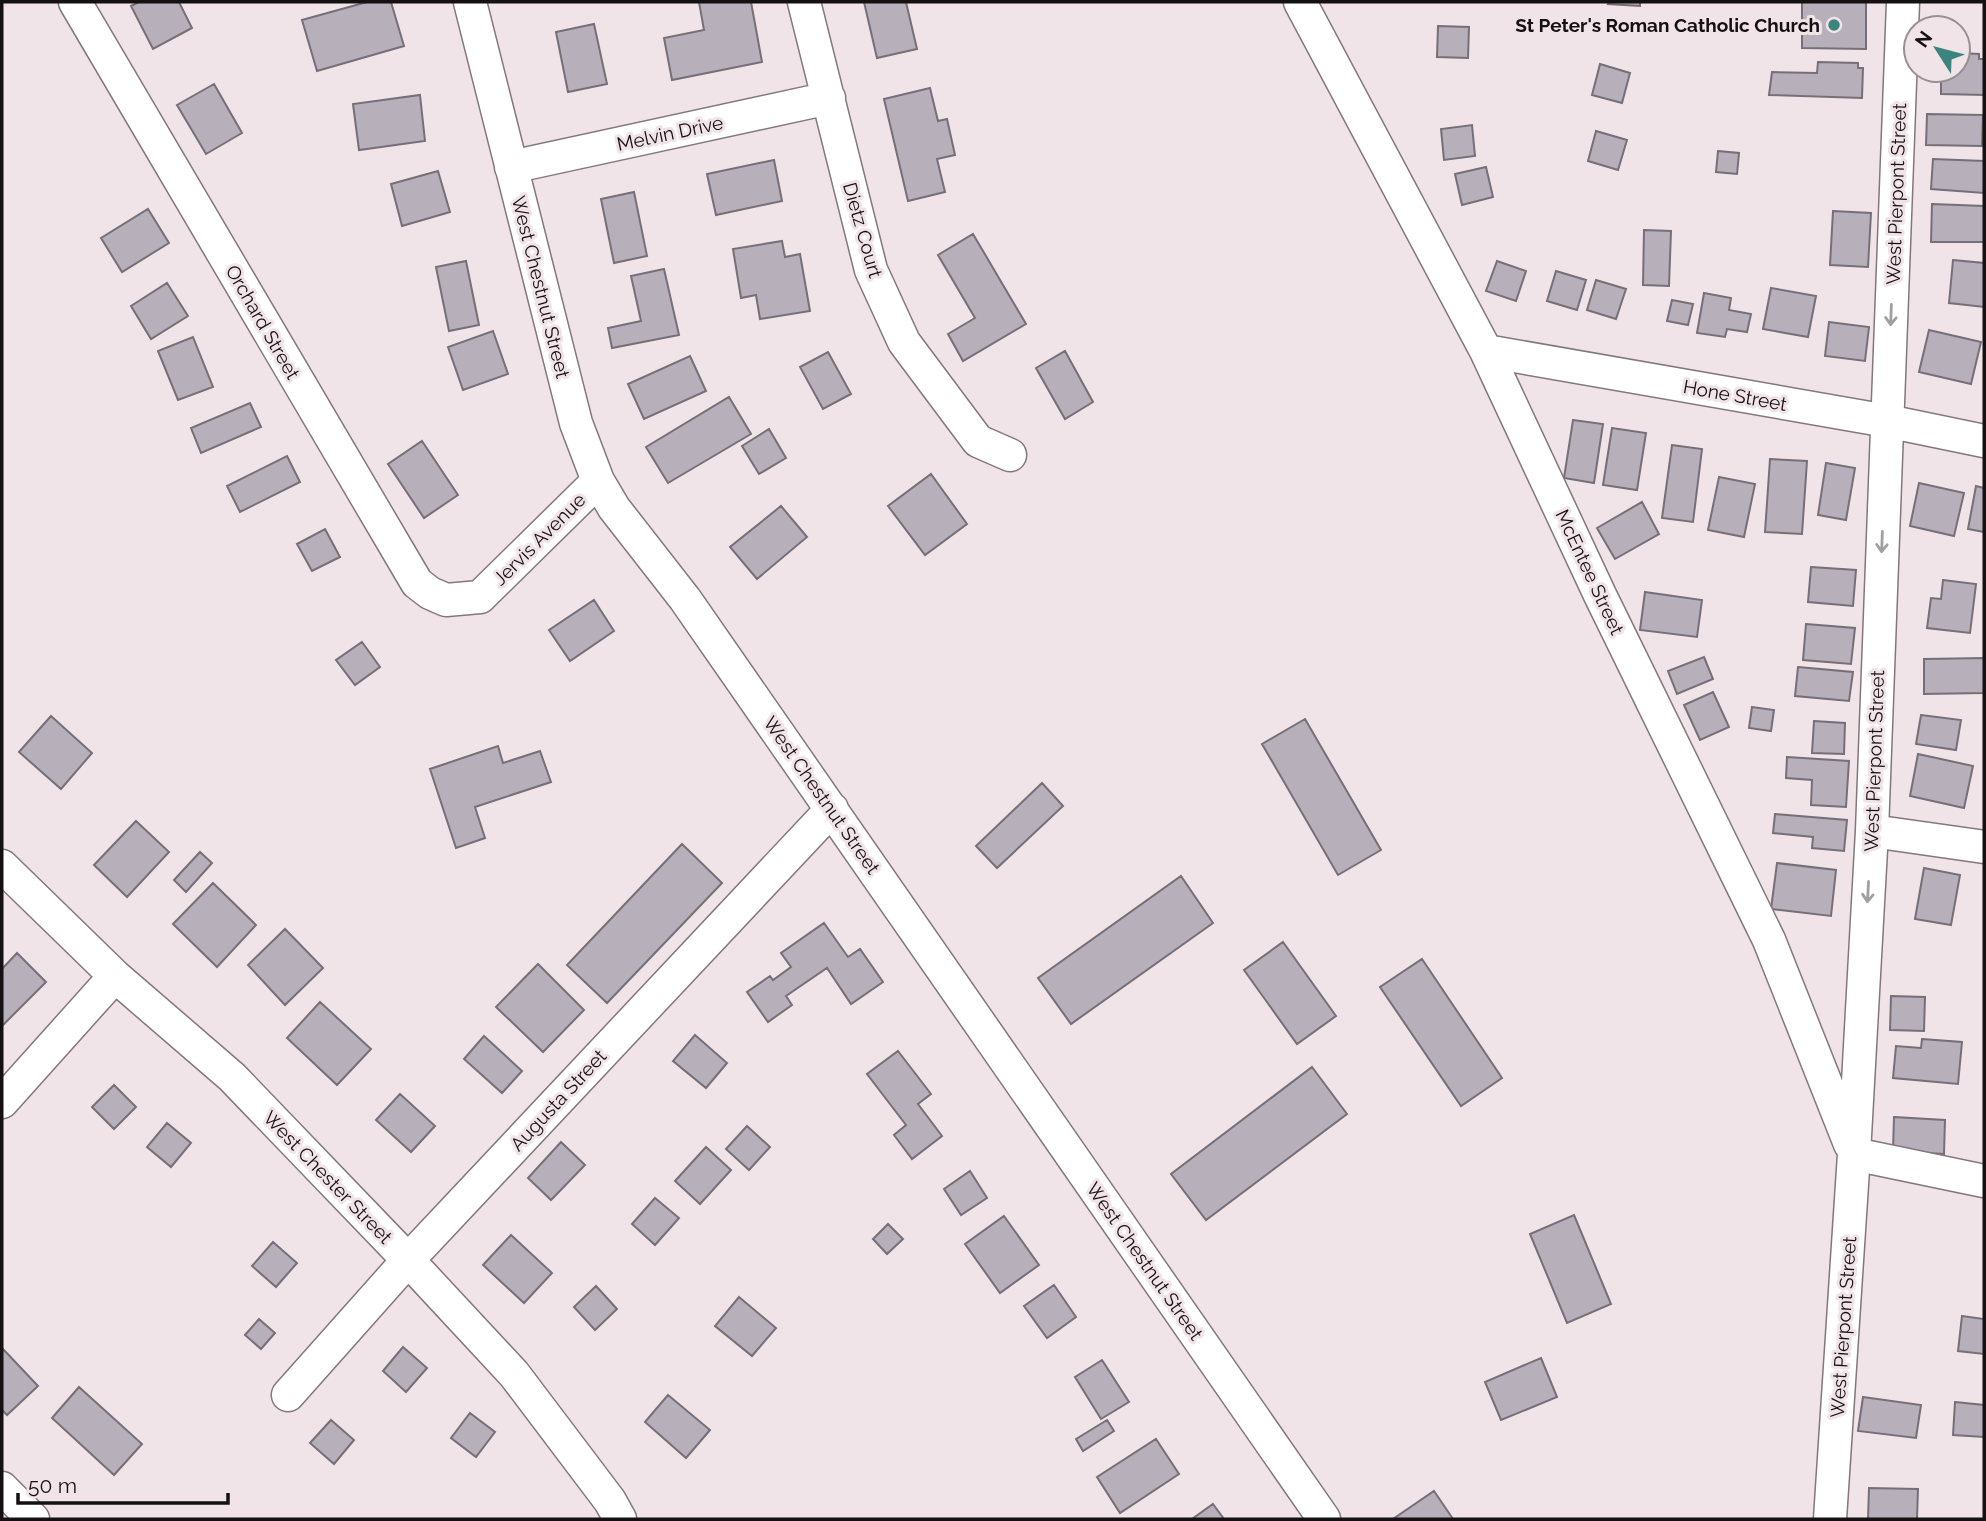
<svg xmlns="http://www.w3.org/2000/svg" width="1986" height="1521" viewBox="0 0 1986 1521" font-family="Raleway,sans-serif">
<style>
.building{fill:#b7afb9;stroke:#766f77;stroke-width:2}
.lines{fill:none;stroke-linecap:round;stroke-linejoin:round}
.street-casing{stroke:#83777c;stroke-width:35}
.street{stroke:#fff;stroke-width:32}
.oneway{stroke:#a19fa0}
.poi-dot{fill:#3d847f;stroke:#f1e4e9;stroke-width:2.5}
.labels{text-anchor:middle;stroke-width:6;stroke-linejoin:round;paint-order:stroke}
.poi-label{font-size:19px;font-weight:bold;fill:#151012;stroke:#f1e4e9;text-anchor:end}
.street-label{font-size:19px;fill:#151012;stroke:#f1e4e9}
</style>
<rect width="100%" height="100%" fill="#f1e4e9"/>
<!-- building -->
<path class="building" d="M139,2H179L192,28L153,49L131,6Z
M367,2H391L404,46L317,71L302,20Z
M699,2H751L762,62L672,80L664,38L704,30Z
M864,2H906L917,49L877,58Z
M1609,2H1640V6L1608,4Z
M1802,2H1866V49L1802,48Z
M594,24L607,84L568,92L556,32Z
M1438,26L1469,27L1468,58L1437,57Z
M1958,53L1979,54V59H1984V95L1941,94V70H1958Z
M1818,62L1858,63V68H1863L1862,98L1769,95L1772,72L1817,73Z
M1600,64L1630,73L1622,103L1592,95Z
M214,84L242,133L206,154L177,105Z
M930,88L938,121L947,119L955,155L937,159L945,192L908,201L884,99Z
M420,95L425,141L359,150L353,104Z
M1927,114L1983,115L1982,146L1926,145Z
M1472,125L1475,156L1444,160L1441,129Z
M1596,131L1627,140L1618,170L1588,161Z
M1718,151L1739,153L1737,174L1716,172Z
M1933,159L1984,161V193L1931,189Z
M774,160L782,201L716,215L707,174Z
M1486,167L1493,197L1462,205L1455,174Z
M438,171L450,212L402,226L391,184Z
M634,192L647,256L614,263L601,199Z
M1932,204L1984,206V242H1931Z
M148,209L169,243L122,272L101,238Z
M1833,211L1871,213L1868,267L1830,265Z
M1644,230L1671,231L1669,286L1643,285Z
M973,234L1026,324L963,361L948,334L975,318L938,255Z
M782,241L785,257L800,254L810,311L760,319L756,295L741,298L733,249Z
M1953,260L1984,263V307L1949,303Z
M466,261L479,325L449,331L436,267Z
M1497,261L1526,271L1516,301L1486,291Z
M664,269L679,335L612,348L608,328L641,321L631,276Z
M1556,271L1586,280L1577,310L1547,301Z
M1596,280L1626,289L1616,319L1587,310Z
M167,283L188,316L151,339L131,306Z
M1771,288L1816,296L1808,337L1763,329Z
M1704,293L1731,298L1729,310L1751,314L1747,332L1727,329L1725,337L1697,333Z
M1672,300L1693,304L1688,325L1667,321Z
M1829,322L1869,327L1865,361L1825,356Z
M1929,330L1981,342L1971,384L1919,372Z
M493,331L508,374L463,390L448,347Z
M193,337L213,387L178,400L158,351Z
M1065,351L1093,402L1065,419L1036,368Z
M828,352L851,394L823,409L800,367Z
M690,356L706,391L644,419L628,384Z
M729,397L751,434L668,483L646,447Z
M250,403L261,427L201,453L191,428Z
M1573,420L1603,424L1594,483L1564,478Z
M1612,428L1646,433L1637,490L1603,485Z
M769,429L786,458L759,474L742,446Z
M422,441L458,495L424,518L388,464Z
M1672,445L1702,449L1693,522L1662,518Z
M287,456L300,482L240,512L227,486Z
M1770,459L1807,461L1802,534L1765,532Z
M1826,463L1855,468L1846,520L1818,515Z
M931,474L967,524L925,555L888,506Z
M1719,477L1755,484L1744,537L1708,530Z
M1919,483L1964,493L1954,536L1910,526Z
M1976,486L1984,488V532L1968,529Z
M1642,502L1659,534L1615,559L1597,528Z
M781,506L807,537L757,579L730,547Z
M325,529L340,557L312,571L297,544Z
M1811,567L1856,570L1853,606L1808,602Z
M1943,580L1976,584L1970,633L1927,628L1931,598L1941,599Z
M1645,592L1702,600L1697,637L1640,630Z
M594,600L614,631L570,661L549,630Z
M1806,624L1855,628L1851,664L1803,660Z
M362,642L380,667L355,685L336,660Z
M1704,657L1713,679L1677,694L1668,671Z
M1984,658V693L1924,694V659Z
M1798,667L1853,672L1849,701L1795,696Z
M1713,692L1729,727L1700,740L1684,705Z
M1752,707L1774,710L1771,731L1749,728Z
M1921,715L1961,720L1956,750L1916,744Z
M51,716L92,753L61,789L19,752Z
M1305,719L1381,850L1338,875L1262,744Z
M1814,721L1845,723L1844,754L1812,753Z
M498,746L503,763L540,751L551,782L475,807L485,838L456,848L430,769Z
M1918,754L1973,766L1964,808L1910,796Z
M1787,757L1849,761L1846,807L1811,805L1812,780L1786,778Z
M1042,783L1063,806L997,868L976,846Z
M1775,814L1847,820L1844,851L1812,848L1813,837L1773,833Z
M136,821L169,852L127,897L94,865Z
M682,844L722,883L607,1003L567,965Z
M200,852L212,863L186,892L174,880Z
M1777,863L1836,870L1831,916L1771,909Z
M1924,868L1960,875L1951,925L1915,919Z
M1181,876L1213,923L1071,1024L1038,978Z
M213,883L256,925L217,967L173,924Z
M824,923L848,957L860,949L883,982L851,1004L827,968L786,996L792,1005L768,1022L747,992L770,976L773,980L791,967L781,953Z
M285,929L323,968L285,1005L248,965Z
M1283,942L1336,1016L1297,1044L1244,970Z
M17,953L46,982L2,1026V969Z
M1422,959L1502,1078L1461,1106L1380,987Z
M538,964L584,1010L543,1052L496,1007Z
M1891,996L1925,997L1924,1031L1890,1030Z
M320,1002L371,1049L337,1085L287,1038Z
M695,1035L727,1063L706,1088L673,1061Z
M484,1036L522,1071L502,1093L464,1059Z
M1922,1039L1962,1042L1958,1084L1893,1078L1896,1046L1921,1048Z
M898,1051L931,1094L918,1104L942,1136L912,1159L894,1135L906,1125L867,1074Z
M1312,1067L1347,1114L1206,1220L1171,1174Z
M114,1085L136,1107L114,1129L92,1107Z
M400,1094L435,1126L411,1152L376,1120Z
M1894,1117L1945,1120L1944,1154L1893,1151Z
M167,1123L191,1143L171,1167L147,1147Z
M747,1126L770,1147L749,1170L726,1149Z
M561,1142L585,1165L551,1200L528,1178Z
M706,1147L731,1170L700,1204L675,1181Z
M970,1171L987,1198L961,1215L944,1189Z
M655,1198L679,1218L655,1245L632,1224Z
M1574,1215L1611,1304L1567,1323L1530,1234Z
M1004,1216L1039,1265L1000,1293L965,1244Z
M888,1224L903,1239L887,1254L873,1239Z
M511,1235L552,1273L524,1303L483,1265Z
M273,1242L297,1263L276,1287L252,1266Z
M1054,1285L1076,1317L1047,1338L1024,1306Z
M596,1286L617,1309L595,1330L574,1307Z
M739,1297L776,1328L752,1356L715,1326Z
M1962,1316L1984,1319V1354L1958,1351Z
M259,1319L275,1333L261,1349L245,1335Z
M403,1347L427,1368L406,1392L383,1371Z
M3,1349L38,1386L7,1415L2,1410V1351Z
M1541,1358L1557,1397L1501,1420L1485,1382Z
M1102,1360L1129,1402L1101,1419L1075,1377Z
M79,1387L142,1444L114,1475L52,1418Z
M668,1395L710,1430L686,1458L645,1422Z
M1863,1397L1921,1405L1916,1438L1858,1431Z
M1955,1402L1984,1405V1437L1953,1435Z
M470,1413L495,1432L476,1457L451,1438Z
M331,1420L354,1440L334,1464L310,1443Z
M1107,1420L1114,1431L1083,1451L1076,1439Z
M1156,1439L1179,1474L1120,1513L1097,1477Z
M1869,1488L1918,1489L1917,1519H1868Z
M1434,1491L1453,1519H1393Z
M1213,1504L1224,1519H1192Z"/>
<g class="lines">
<!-- street casing -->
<g class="street-casing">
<path id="street" d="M75,2L417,583L430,593L446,600L480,597L598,481
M470,2L576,423L598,481L614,508L685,599L1324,1519
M804,2L871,270L904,342L978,441L1010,455
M1300,2L1486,351L1600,595L1769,940L1850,1144
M511,167L829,98
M1486,351L1887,421L1984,441
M1872,831L1984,847
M2,866L115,976L232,1077L408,1260L514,1374L610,1501L620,1519
M2,1102L115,976
M1854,1154L1984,1181
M288,1395L408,1260L832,809
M2,1488L33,1519
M1830,1519L1854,1154L1872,831L1903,2"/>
</g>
<!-- street -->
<use href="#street" class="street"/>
</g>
<!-- one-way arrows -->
<defs><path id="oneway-shaft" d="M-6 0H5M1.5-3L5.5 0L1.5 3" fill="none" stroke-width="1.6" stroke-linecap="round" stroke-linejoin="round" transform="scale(1.75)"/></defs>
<g class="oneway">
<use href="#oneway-shaft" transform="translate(1891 315) rotate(92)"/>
<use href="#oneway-shaft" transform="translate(1882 542) rotate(92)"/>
<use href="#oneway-shaft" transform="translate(1868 892) rotate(93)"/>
</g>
<!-- markers -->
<circle class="poi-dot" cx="1834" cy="25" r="7"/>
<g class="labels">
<!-- poi labels -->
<g class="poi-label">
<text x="1820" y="32">St Peter's Roman Catholic Church</text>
</g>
<!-- street labels -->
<g class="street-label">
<text transform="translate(670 133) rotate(-12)" y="7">Melvin Drive</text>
<text transform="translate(1896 194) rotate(-88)" y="7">West Pierpont Street</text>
<text transform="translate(863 230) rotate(74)" y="7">Dietz Court</text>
<text transform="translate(541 287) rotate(76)" y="7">West Chestnut Street</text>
<text transform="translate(263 322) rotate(60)" y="7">Orchard Street</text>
<text transform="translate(1735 395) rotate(10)" y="7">Hone Street</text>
<text transform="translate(539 539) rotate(-45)" y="7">Jervis Avenue</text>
<text transform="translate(1590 572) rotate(65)" y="7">McEntee Street</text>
<text transform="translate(1874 761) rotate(-88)" y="7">West Pierpont Street</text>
<text transform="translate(822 795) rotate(55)" y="7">West Chestnut Street</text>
<text transform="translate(558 1100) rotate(-47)" y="7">Augusta Street</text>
<text transform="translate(328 1177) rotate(46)" y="7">West Chester Street</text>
<text transform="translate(1145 1261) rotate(55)" y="7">West Chestnut Street</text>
<text transform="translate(1843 1327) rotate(-86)" y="7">West Pierpont Street</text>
</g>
</g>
<!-- border -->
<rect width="1986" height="1521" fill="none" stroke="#151012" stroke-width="7"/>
<!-- north arrow -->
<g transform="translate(1937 49) rotate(306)"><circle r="33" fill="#f1e4e9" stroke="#998f93" stroke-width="2"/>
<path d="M0-5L12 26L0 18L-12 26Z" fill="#3d847f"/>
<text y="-10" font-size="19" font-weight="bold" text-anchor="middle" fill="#151012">N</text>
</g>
<!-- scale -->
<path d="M18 1493v10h210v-10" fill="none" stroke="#151012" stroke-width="3.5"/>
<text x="28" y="1493" font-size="21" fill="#151012" stroke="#f1e4e9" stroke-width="5" paint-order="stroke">50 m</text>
</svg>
